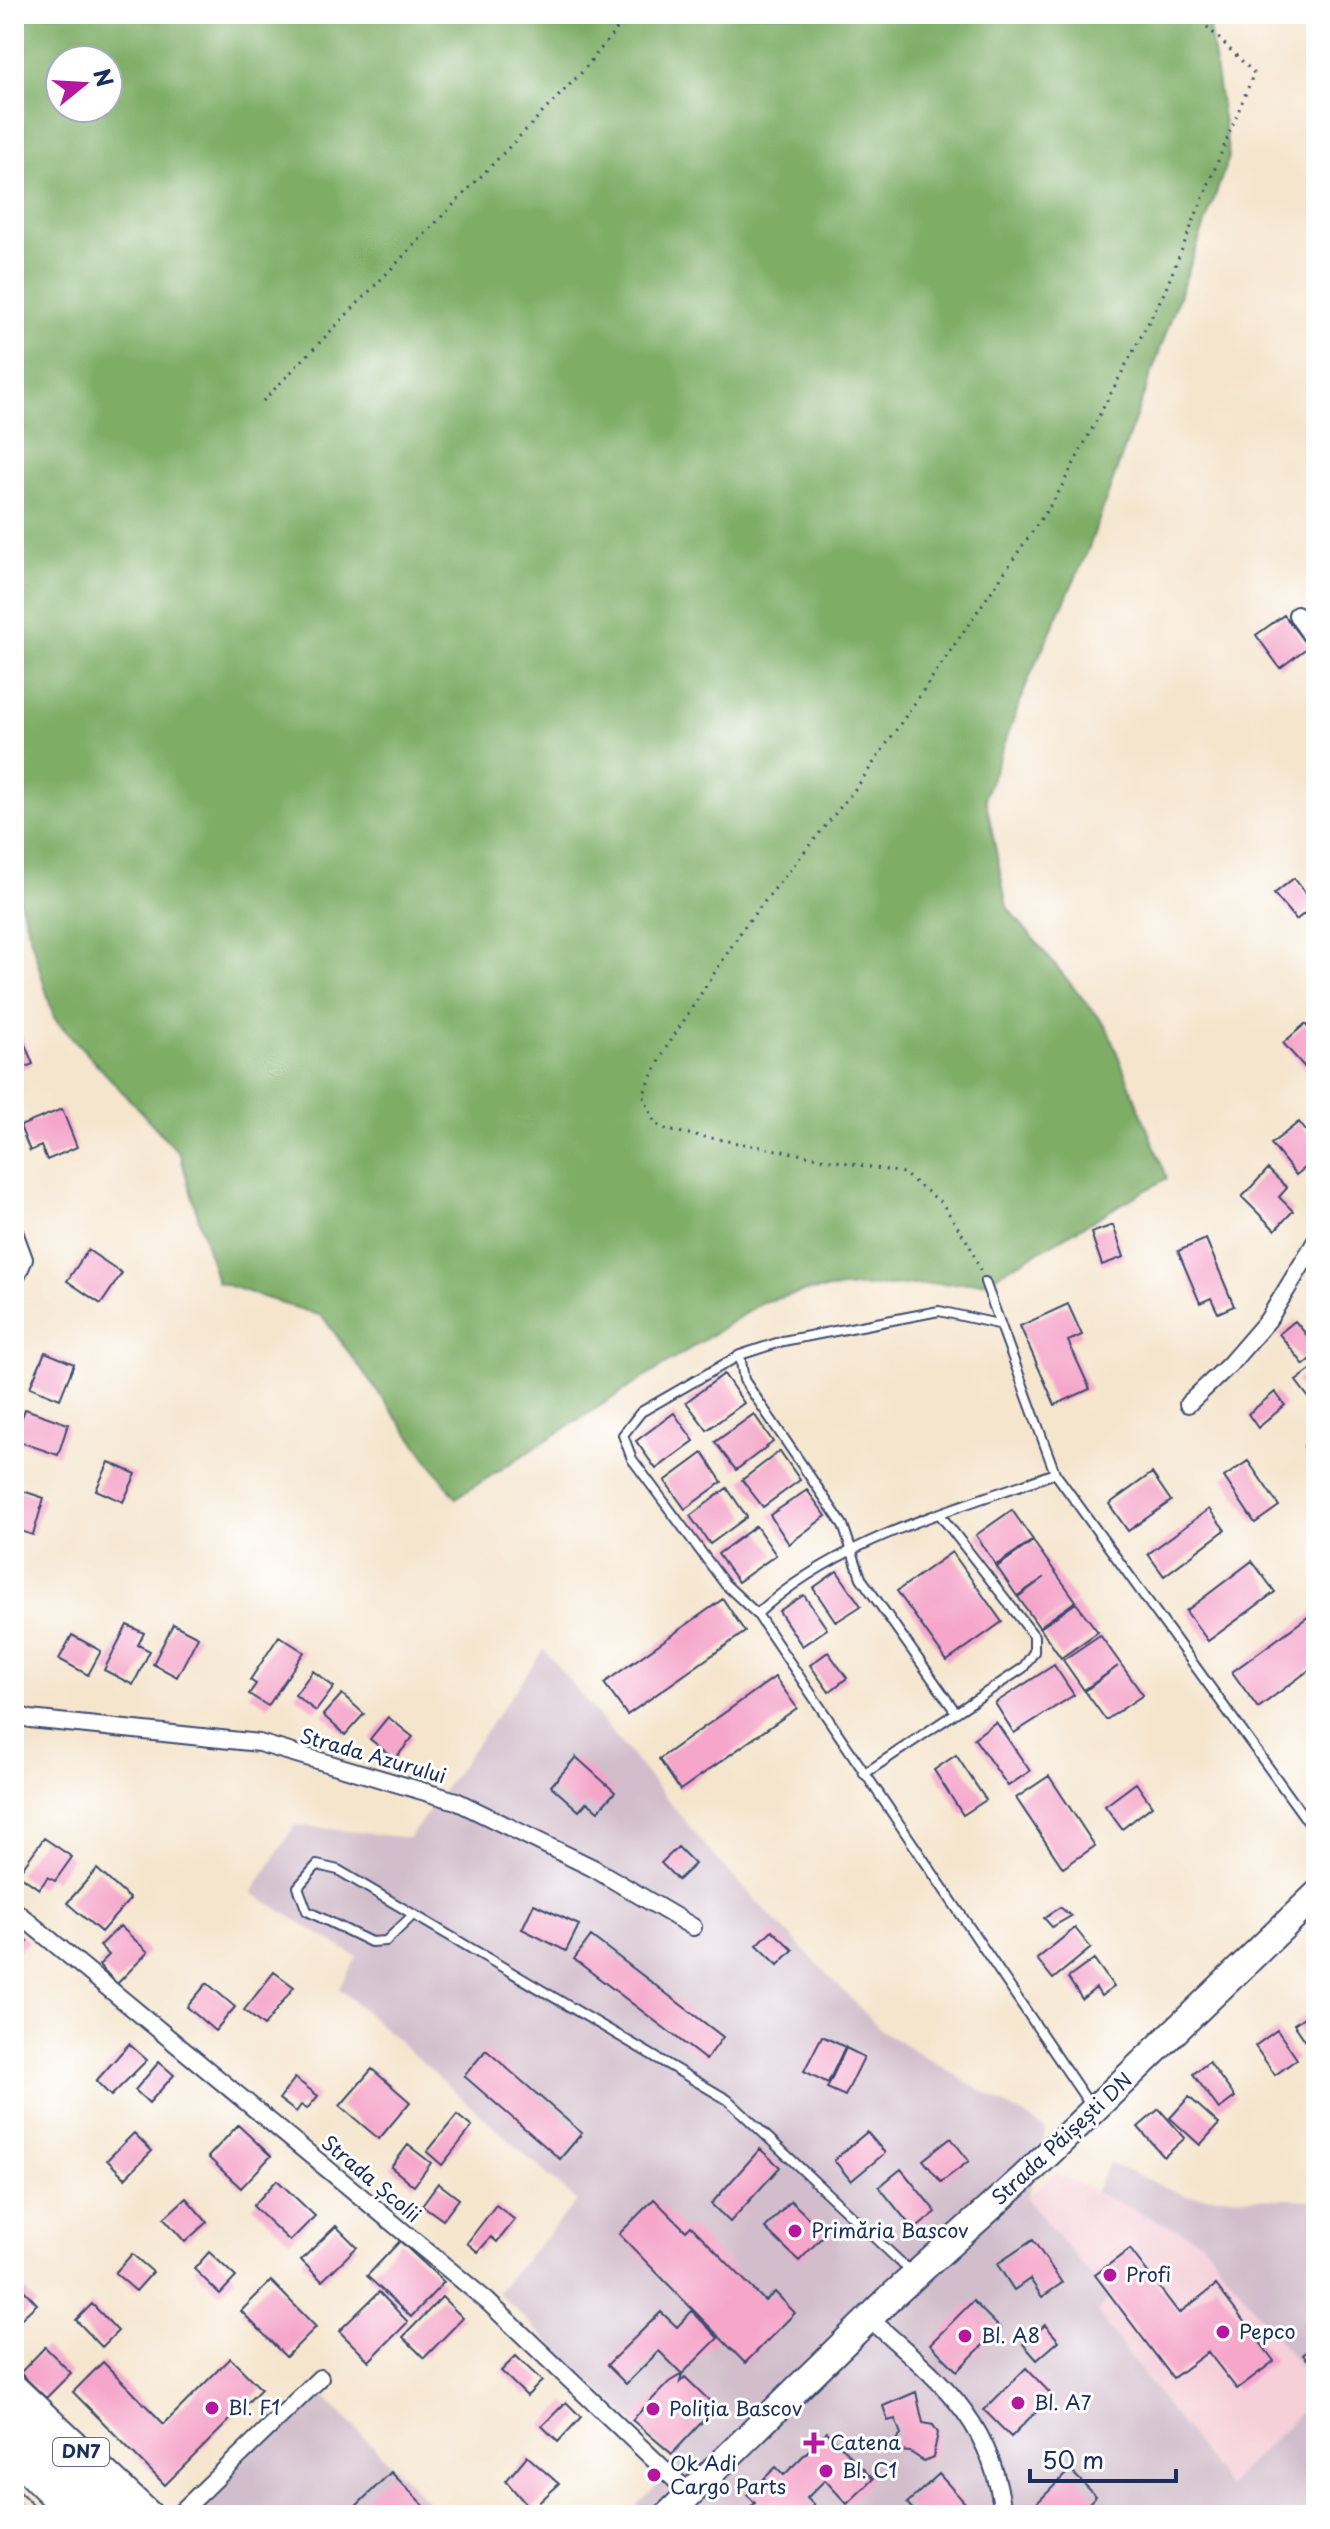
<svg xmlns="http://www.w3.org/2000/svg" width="1330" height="2529" viewBox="0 0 1330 2529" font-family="'Playpen Sans',sans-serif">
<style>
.built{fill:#f5cfd9}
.industrial{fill:#d1bdcb}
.forest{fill:#7ead66;stroke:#4c6e62;stroke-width:2;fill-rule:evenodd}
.building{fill:#f5a6ca}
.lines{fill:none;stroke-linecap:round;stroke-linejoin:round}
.service-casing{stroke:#3c4a6f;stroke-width:12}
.minor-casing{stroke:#3c4a6f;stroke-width:20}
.primary-casing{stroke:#3c4a6f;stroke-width:30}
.trunk-casing{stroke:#3c4a6f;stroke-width:32}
.path{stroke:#3c4a6f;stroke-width:3;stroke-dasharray:2 6;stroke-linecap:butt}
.service{stroke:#fff;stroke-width:8}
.minor{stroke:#fff;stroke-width:16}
.primary{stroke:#fff;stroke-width:26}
.trunk{stroke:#fff;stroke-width:28}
.poi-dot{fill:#b5179e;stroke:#fff;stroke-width:3}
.labels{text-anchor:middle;stroke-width:6;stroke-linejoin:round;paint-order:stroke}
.shield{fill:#fff;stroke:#5f6d8e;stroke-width:2}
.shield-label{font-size:18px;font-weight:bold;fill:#1b2f5e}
.street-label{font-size:20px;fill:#1b2f5e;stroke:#fff}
.poi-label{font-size:20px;fill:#1b2f5e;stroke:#fff;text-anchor:start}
</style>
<rect width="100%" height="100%" fill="#fff"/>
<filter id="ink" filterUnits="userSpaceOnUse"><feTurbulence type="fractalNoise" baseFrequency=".0125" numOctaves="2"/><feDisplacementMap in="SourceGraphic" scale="16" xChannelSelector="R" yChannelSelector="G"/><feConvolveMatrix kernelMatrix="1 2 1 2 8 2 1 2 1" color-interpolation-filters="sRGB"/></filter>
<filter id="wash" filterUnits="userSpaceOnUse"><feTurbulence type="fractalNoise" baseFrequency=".006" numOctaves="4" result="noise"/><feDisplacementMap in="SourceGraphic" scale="32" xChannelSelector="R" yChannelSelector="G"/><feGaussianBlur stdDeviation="1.8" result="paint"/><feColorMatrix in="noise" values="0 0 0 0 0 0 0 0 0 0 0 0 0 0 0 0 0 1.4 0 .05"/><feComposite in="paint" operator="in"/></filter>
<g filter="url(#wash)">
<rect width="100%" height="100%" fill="#f5e5cd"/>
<!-- built -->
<path class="built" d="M1056,2173L1208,2242L1316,2388V2396L1229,2486L1097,2311L1110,2298L1026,2198Z"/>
<!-- industrial -->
<path class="industrial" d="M544,1650L718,1861L882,2031L1046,2129L1027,2199L1110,2298L1097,2312L1228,2486L1316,2396V2515H627L678,2465L497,2292L577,2201L339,1988L357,1957L252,1893L295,1825L409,1838Z
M1109,2163L1186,2196L1316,2200V2388L1202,2241L1095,2192Z
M317,2389L441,2515H186Z"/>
<!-- forest -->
<path class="forest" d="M14,14H1207L1229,157L1088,550L1029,678L985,796L1007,907L1107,1028L1167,1178L985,1282L856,1287L806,1291L763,1302L456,1498L322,1316L217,1282L180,1154L54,1018L14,881ZM60,60H108V108H60Z"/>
<g id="blocks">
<!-- building -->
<path class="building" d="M1284,615L1308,647L1280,668L1256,635Z
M1294,878L1315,905L1296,920L1274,894Z
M14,1018L33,1064L14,1072Z
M1305,1024L1316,1036V1080L1283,1043Z
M62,1109L77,1147L47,1160L41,1146L30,1151L20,1126Z
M1299,1122L1316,1144V1159L1296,1175L1271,1144Z
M1268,1169L1287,1188L1279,1197L1293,1211L1275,1230L1242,1197Z
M1113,1225L1124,1257L1102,1265L1091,1233Z
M1206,1239L1234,1306L1218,1313L1211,1298L1200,1303L1178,1251Z
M88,1250L122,1273L101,1304L67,1281Z
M1068,1304L1082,1335L1068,1341L1090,1389L1055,1405L1020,1326Z
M1295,1321L1316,1346V1355L1304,1365L1279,1334Z
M45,1352L74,1364L60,1399L30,1387Z
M1316,1366V1407L1296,1381Z
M724,1374L744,1403L707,1430L686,1402Z
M1275,1392L1285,1405L1258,1428L1248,1414Z
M25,1409L68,1424L58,1455L14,1440Z
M674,1413L694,1441L656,1469L636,1441Z
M754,1414L773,1442L736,1470L715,1442Z
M780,1451L800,1480L763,1507L742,1480Z
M703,1453L722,1482L685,1509L665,1481Z
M1248,1461L1279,1506L1255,1523L1224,1477Z
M109,1462L136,1474L123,1502L96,1490Z
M1152,1473L1171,1501L1128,1531L1109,1504Z
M14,1488L44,1498L33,1535L14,1529Z
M727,1488L747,1517L710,1544L690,1516Z
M807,1490L826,1516L789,1544L770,1515Z
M1209,1509L1225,1530L1164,1576L1148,1554Z
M1012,1510L1033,1540L996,1565L976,1535Z
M756,1526L776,1555L738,1582L718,1554Z
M1033,1541L1076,1601L1039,1627L1018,1597L1045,1577L1017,1596L997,1567Z
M952,1552L1002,1622L947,1661L897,1591Z
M1252,1561L1275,1592L1208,1641L1186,1611Z
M837,1571L861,1606L836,1622L813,1588Z
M804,1595L827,1629L802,1646L779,1611Z
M723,1599L745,1632L627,1715L604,1683Z
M1076,1603L1098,1632L1061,1658L1040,1628Z
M1316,1611V1665L1258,1708L1232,1672Z
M173,1624L198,1637L177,1677L153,1664Z
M127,1625L144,1633L138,1645L150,1651L133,1685L104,1670Z
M72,1635L101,1651L88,1675L59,1659Z
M1100,1635L1143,1695L1106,1720L1085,1691L1118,1666L1084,1690L1063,1660Z
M279,1636L304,1652L268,1706L249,1694L256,1684L250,1680Z
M828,1652L847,1678L829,1692L810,1665Z
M1054,1665L1074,1695L1014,1733L995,1703Z
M313,1671L334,1687L316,1711L295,1695Z
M775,1677L797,1708L680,1790L659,1759Z
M342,1694L364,1714L345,1735L323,1715Z
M388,1717L413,1737L395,1759L370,1739Z
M996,1722L1030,1771L1008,1786L974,1738Z
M956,1755L986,1800L963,1815L934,1770Z
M576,1757L615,1792L598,1811L587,1802L579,1811L551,1786Z
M1049,1776L1095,1846L1063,1868L1016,1798Z
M1136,1783L1152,1806L1122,1829L1105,1806Z
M44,1838L72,1857L55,1881L48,1877L39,1889L18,1874Z
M678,1847L695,1864L678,1880L661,1863Z
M97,1869L130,1899L101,1932L67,1903Z
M534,1904L579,1925L566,1951L522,1929Z
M1060,1907L1071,1916L1052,1927L1044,1918Z
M120,1926L148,1952L117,1984L99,1965L109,1955L100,1946Z
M1075,1928L1091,1948L1053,1979L1037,1959Z
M14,1929L28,1941L14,1957Z
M772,1930L793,1950L778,1965L757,1945Z
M591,1936L723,2037L706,2060L574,1959Z
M1094,1959L1114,1987L1101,1996L1096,1988L1082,1999L1068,1978Z
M274,1972L294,1987L264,2026L244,2010Z
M207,1983L235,2007L215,2031L187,2007Z
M1316,2009V2056L1294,2024Z
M1277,2030L1297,2059L1275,2075L1255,2046Z
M822,2036L845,2047L828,2083L804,2071Z
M129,2044L147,2060L111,2096L96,2081Z
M846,2048L864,2057L845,2096L827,2088Z
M486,2050L582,2133L560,2159L464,2076Z
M159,2062L174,2075L149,2103L135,2090Z
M1209,2062L1235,2097L1219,2109L1193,2074Z
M372,2069L410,2102L379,2139L340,2106Z
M295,2078L318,2096L307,2109L301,2105L296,2112L279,2099Z
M1189,2097L1219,2124L1200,2145L1170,2118Z
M1159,2109L1185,2138L1164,2157L1138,2127Z
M457,2115L472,2127L442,2165L427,2152Z
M238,2125L271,2156L241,2188L208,2157Z
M867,2132L885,2153L851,2181L834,2160Z
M134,2133L152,2151L125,2178L107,2160Z
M951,2138L969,2161L941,2182L923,2160Z
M408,2145L431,2163L414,2186L391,2167Z
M760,2149L780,2167L730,2222L711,2204Z
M901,2169L936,2212L914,2230L879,2187Z
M277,2180L315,2216L290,2241L253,2206Z
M438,2183L459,2199L443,2220L422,2205Z
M186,2198L207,2222L185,2242L164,2218Z
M654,2199L686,2231L691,2226L765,2301L775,2292L795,2313L745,2363L619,2234Z
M791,2201L825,2234L799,2261L765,2228Z
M496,2205L515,2220L497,2242L491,2237L478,2252L467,2243Z
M336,2226L357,2247L322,2281L301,2260Z
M1033,2240L1062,2283L1042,2297L1030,2279L1014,2290L997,2264Z
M400,2241L444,2282L411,2317L367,2276Z
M1130,2249L1179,2313L1216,2285L1274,2361L1237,2389L1208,2352L1173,2378L1095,2275Z
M209,2252L236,2277L220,2294L194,2269Z
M132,2254L153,2272L136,2291L115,2273Z
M271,2281L316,2327L286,2357L241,2311Z
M18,2284L37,2304L14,2325V2288Z
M379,2292L408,2322L369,2361L339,2331Z
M442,2297L463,2318L424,2358L403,2337Z
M973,2301L1000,2328L957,2371L930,2344Z
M92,2304L118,2331L102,2347L76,2320Z
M692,2311L718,2338L682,2374L659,2351L626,2384L607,2365L661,2312L677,2327Z
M1045,2325L1059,2341L1037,2360L1023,2344Z
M1316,2341V2368L1303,2355Z
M45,2347L71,2373L46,2398L20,2373Z
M516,2356L542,2381L527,2396L501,2371Z
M230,2358L261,2389L165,2485L73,2392L103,2362L164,2424Z
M1026,2368L1052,2395L1011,2437L984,2410Z
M682,2374L680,2382L685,2377L716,2407L672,2454L632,2420L669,2382Z
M916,2392L923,2423L933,2425L938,2433L933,2457L924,2461L910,2452L899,2451L895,2441L901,2434L895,2419L888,2421L883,2406Z
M566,2402L581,2417L558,2442L542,2426Z
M827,2432L873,2479L847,2504L825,2480L807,2498L814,2505L803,2515H742L755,2503L747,2495L776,2467L784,2475Z
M527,2456L559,2484L531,2510L506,2481Z
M1070,2470L1096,2496L1077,2515H1031L1028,2512Z
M391,2472L433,2515H347Z
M939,2474L974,2513L971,2515H918L907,2503Z
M14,2486L43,2515H14Z"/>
</g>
</g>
<g filter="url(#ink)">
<use href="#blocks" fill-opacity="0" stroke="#3c4a6f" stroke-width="2"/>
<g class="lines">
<!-- service casing -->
<g class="service-casing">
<path id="service" d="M985,1282L1055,1473L1316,1833
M740,1355L744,1380L843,1525L861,1578L955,1711
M1309,1446L1316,1476
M1055,1473C952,1511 839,1538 757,1614L1090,2105
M757,1614L725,1584L632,1459L623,1435L641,1412L740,1355L783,1341L939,1311L998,1324
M864,1774L1023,1668L1034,1652V1636L941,1516
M413,1915L386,1941L371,1942L307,1911L298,1887L317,1865L338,1870L728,2100L913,2274"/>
</g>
<!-- minor casing -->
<g class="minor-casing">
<path id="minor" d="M1297,615L1316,643
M14,1232L24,1259L14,1282
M1188,1404L1229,1365L1268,1320L1316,1241
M14,1714L30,1719L259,1743L456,1801L593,1868L693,1927
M14,1910L487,2301L689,2493
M869,2318C937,2379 993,2418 1003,2515
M178,2515L320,2378"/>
</g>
<!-- primary casing -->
<g class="primary-casing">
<path id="primary" d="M668,2515L890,2298L1022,2179L1316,1895"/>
</g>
<!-- trunk casing -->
<g class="trunk-casing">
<path id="trunk" d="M14,2389L148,2515
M14,2423L110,2515
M14,2455L74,2515"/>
</g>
<!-- path -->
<path class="path" d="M263,401L581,73L629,14
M980,1271L970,1246L942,1203L903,1173L667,1130L655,1123L643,1095L666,1048L744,927L859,784L1056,497L1164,293L1254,73L1194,14"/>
<!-- service -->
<use href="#service" class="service"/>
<!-- minor -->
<use href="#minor" class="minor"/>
<!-- primary -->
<use href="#primary" class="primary"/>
<!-- trunk -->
<use href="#trunk" class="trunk"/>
</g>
</g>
<!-- markers -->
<g class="poi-dot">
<circle cx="795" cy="2231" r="8"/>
<circle cx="1110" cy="2275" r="8"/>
<circle cx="1223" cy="2332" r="8"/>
<circle cx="965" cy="2336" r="8"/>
<circle cx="1018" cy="2403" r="8"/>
<circle cx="212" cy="2408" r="8"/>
<circle cx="653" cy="2409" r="8"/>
<path d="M810 2431h8v8h8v8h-8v8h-8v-8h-8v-8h8z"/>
<circle cx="826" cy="2471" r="8"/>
<circle cx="654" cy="2475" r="8"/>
</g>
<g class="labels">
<!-- shield labels -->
<rect class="shield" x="53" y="2438" width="56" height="28" rx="6"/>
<g class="shield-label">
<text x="81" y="2458">DN7</text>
</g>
<!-- street labels -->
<g class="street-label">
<text transform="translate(373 1756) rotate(16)" y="7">Strada Azurului</text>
<text transform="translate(1062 2139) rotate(-43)" y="7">Strada Păișești DN</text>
<text transform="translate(371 2179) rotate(40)" y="7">Strada Școlii</text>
</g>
<!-- poi labels -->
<g class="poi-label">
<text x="811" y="2238">Primăria Bascov</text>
<text x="1126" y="2282">Profi</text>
<text x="1239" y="2339">Pepco</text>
<text x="981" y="2343">Bl. A8</text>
<text x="1034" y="2410">Bl. A7</text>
<text x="228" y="2415">Bl. F1</text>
<text x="669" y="2416">Poliția Bascov</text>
<text x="830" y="2450">Catena</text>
<text x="670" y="2471">Ok Adi<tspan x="670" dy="23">Cargo Parts</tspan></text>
<text x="842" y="2478">Bl. C1</text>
</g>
</g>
<!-- margin -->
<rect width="1330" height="2529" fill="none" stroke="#fff" stroke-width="48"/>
<!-- north arrow -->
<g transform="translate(84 84) rotate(72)"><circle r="38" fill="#ffffff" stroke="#a4acbf" stroke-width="2"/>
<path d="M0-6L14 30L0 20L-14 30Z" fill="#b5179e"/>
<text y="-12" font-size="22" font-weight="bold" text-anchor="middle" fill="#1b2f5e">N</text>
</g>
<!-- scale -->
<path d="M1030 2469v12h146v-12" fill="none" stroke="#1b2f5e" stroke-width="4"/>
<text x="1042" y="2469" font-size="24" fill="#1b2f5e" stroke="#ffffff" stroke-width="6" paint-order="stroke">50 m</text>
</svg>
